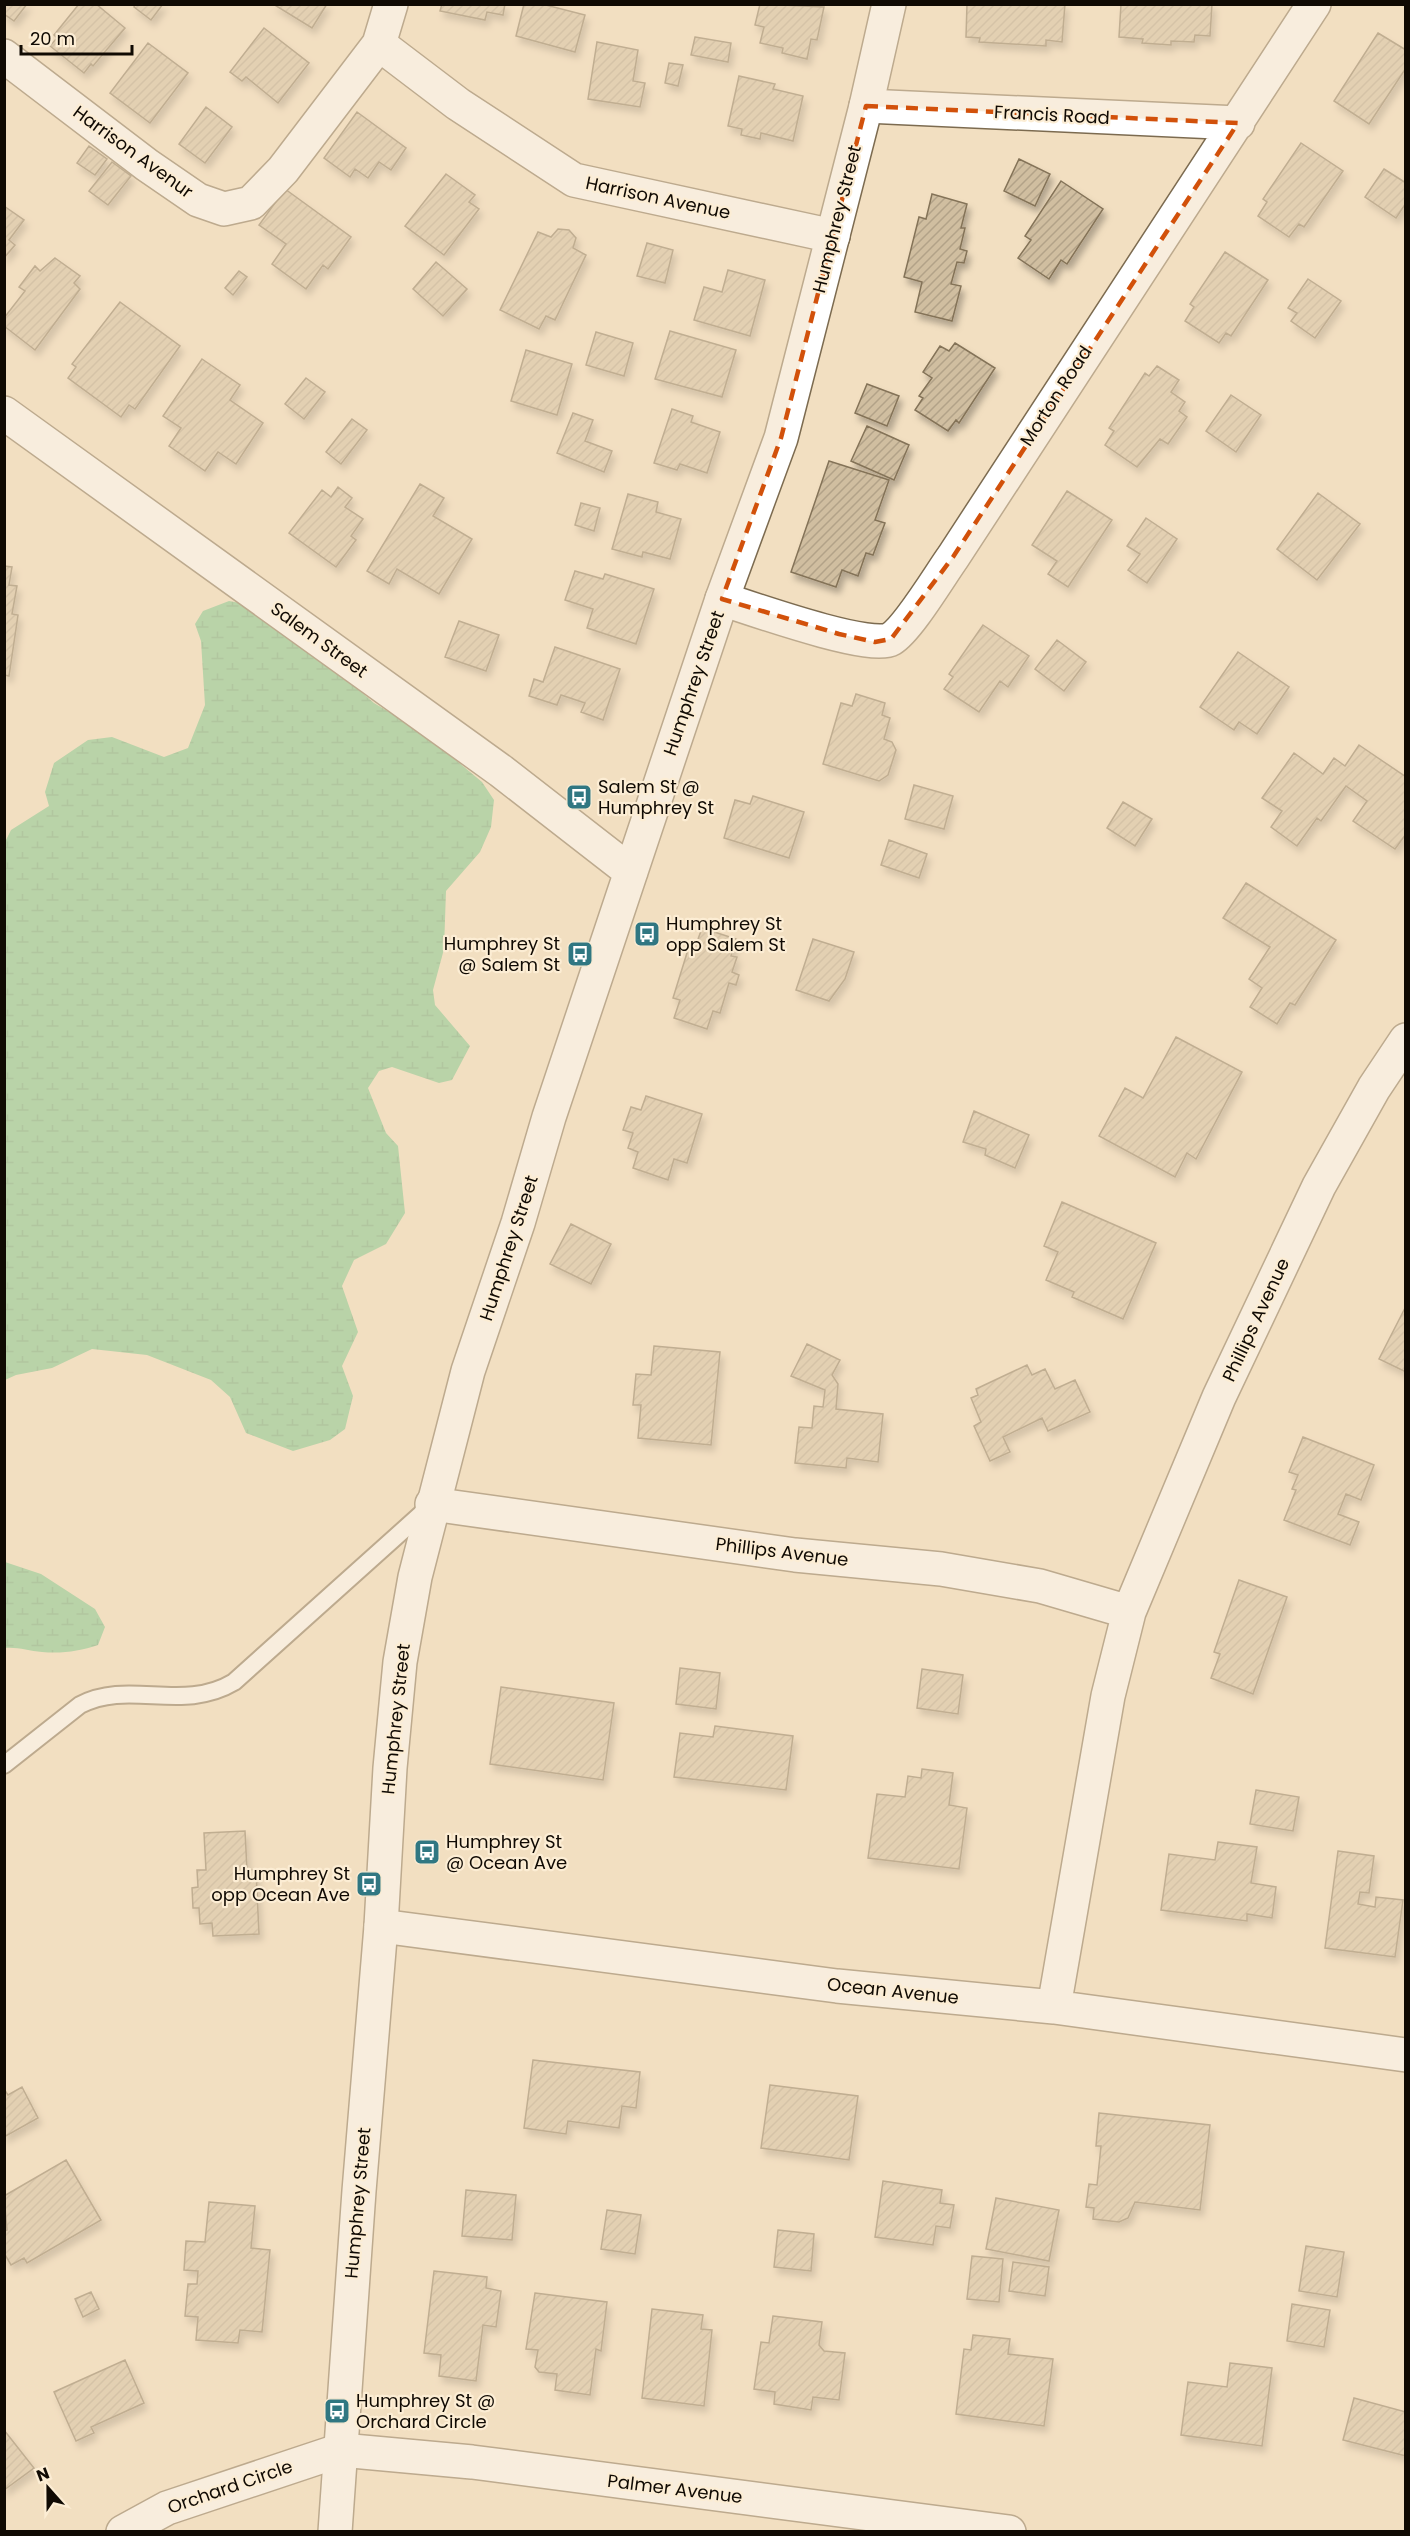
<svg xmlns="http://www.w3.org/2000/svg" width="1410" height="2536" viewBox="0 0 1410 2536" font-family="Poppins,sans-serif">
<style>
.wetland{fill:url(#wetland-marsh)}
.building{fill:url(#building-hatch);stroke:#847358;stroke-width:1.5;filter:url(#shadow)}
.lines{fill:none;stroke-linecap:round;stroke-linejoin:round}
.lane-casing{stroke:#7c6b50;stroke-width:20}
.street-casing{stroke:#7c6b50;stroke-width:36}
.secondary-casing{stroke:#7c6b50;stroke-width:36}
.lane{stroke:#fff;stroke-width:16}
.street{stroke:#fff;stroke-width:33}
.secondary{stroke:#fff;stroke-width:33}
.marked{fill:none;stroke:#d2510b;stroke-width:4.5;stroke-dasharray:12 8;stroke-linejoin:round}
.labels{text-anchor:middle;stroke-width:4.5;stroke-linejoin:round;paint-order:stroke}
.street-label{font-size:18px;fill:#100a03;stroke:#fcedd4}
.poi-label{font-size:18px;fill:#100a03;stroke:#fcedd4;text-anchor:start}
</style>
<defs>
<pattern id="wetland-marsh" width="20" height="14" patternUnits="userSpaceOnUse" patternTransform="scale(1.5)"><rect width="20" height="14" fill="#74c58a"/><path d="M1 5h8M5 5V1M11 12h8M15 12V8" fill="none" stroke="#63a875"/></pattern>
<pattern id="building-hatch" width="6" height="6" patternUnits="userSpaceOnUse" patternTransform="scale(1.5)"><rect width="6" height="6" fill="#d0bea0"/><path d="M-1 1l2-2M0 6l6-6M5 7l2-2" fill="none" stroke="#b2a288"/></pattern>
<filter id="shadow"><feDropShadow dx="3.5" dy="6" stdDeviation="3" flood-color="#0004"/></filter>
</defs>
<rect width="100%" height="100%" fill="#f2dfc1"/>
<!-- wetland -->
<path class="wetland" d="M229,601L240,603L336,670L374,703L421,731L482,782L494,800L491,827L480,852L446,891L444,949L433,990L435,1005L470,1046L452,1080L439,1083L392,1067L379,1071L368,1088L386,1133L398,1146L405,1213L386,1244L354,1260L342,1286L358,1332L342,1366L353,1396L345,1429L330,1440L293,1451L246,1433L230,1397L211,1380L147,1355L92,1349L52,1368L16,1375L5,1380V842L11,830L49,806L45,792L54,763L88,740L112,737L164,757L188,748L205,705L201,641L195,624L203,611Z
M5,1562L41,1574L95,1609L105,1627L98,1645C80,1651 62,1654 42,1652C29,1651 18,1647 5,1648Z"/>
<!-- building -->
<path class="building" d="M4,4H27L14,21L4,14Z
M79,4H96L125,28L93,66L91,64L84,73L50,46L57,38L54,35Z
M135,4H163L151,20L134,7Z
M273,4H327L312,28Z
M442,4H505L503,15L487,12L485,20L440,11Z
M524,4H542L585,15L575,52L516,36Z
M760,4L824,7L817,40L811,39L807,59L782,53L783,48L760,43L764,27L755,25Z
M967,4H1065L1062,42L1046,40V46L979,42L980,38L966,37Z
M1121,4H1212L1210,36L1195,35L1194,42L1171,41V45L1142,43L1143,39L1119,37Z
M264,28L309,63L278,103L246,77L242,81L230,72Z
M1378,33L1406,50V68L1369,124L1334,101Z
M695,37L731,43L728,62L691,55Z
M597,42L638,50L633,81L645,83L640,107L588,99Z
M148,43L188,73L150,123L110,93Z
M669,63L683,65L678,86L665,83Z
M739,76L775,84L773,89L803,96L793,141L761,133L760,139L741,135L742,129L728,126Z
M206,107L232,127L205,163L179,144Z
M357,112L406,148L391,170L379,162L368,178L355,169L350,177L324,158Z
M1301,143L1343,171L1304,227L1299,224L1289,237L1258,216L1267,202L1263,199Z
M89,146L107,159L95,175L77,163Z
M1019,159L1050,174L1035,206L1004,191Z
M112,162L131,176L108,205L89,191Z
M1384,169L1406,183V203L1396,218L1365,197Z
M446,174L475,195L469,202L479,209L444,255L405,226Z
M1061,181L1103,209L1067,264L1061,260L1049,279L1018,258L1031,240L1025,236Z
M285,189L351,237L328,269L323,265L306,289L272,264L286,244L259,225Z
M932,194L967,204L961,228H965L960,249L967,251L964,263L957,262L951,284L961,286L952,321L915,312L922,282L904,277L919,217L926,219Z
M4,206L24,220L9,240L15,245L4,258Z
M558,229L569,230L576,238L573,248L586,255L555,320L546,316L539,329L500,310L538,232L551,237Z
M647,243L673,250L665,283L637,276Z
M1225,252L1268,280L1231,336L1226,333L1219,343L1185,321L1194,307L1190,304Z
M55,258L80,276L74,283L80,289L35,350L4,326V318L25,291L19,287L35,266L40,271Z
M436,262L467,289L443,316L413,289Z
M728,270L765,280L750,336L694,320L704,287L722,292Z
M239,271L247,277L233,295L225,288Z
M1308,279L1341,301L1315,338L1291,321L1297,313L1288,308Z
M120,302L180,346L135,409L129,405L121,417L68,378L76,367L72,364Z
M670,331L736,350L722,397L655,379Z
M596,332L633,343L624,376L586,365Z
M955,343L995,368L959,423L956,420L948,431L915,410L923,398L919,396L932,378L923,372L940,346L949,351Z
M526,350L572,364L557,415L511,401Z
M202,359L240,385L230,400L263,423L236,464L218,452L205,471L169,446L181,428L163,416Z
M1157,366L1179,380L1171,392L1185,402L1179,411L1187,417L1168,444L1160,439L1137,467L1105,445L1114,431L1109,428L1145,373L1149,376Z
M306,378L325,392L304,419L285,404Z
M867,384L899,396L887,426L855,413Z
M1231,395L1261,415L1236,452L1206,431Z
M672,409L693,416L691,422L720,432L707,473L680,464L677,470L654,463Z
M573,413L593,420L585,441L612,451L604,472L557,453Z
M352,419L367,430L341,464L326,452Z
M867,426L909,445L894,480L851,461Z
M829,461L889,480L875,520L885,523L873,555L866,553L858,576L842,570L836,587L791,572Z
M420,484L444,498L433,516L472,539L439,594L397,569L389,584L367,571Z
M338,487L352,498L345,507L363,519L351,536L356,540L336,567L289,533L322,490L331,497Z
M1067,491L1112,520L1068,587L1048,574L1057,561L1032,545Z
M1318,493L1360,524L1317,580L1277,549Z
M628,494L658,502L656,512L681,519L670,559L643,552L642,557L612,549Z
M581,503L600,508L594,531L575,525Z
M1146,518L1177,539L1147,583L1128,570L1140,554L1127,546Z
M4,566L12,567L9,585L17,586L12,614L18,615L9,676L4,675Z
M575,571L603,579L605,574L654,589L636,644L587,628L593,609L565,600Z
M459,621L499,635L486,671L445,657Z
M983,625L1029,656L1008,687L1000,681L979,712L944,689L953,677L949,674Z
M1057,640L1086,662L1064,691L1035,669Z
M555,647L620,669L603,720L581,712L585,703L561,695L557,705L529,696L534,679L543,682Z
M1238,652L1289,687L1257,734L1239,722L1234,730L1200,707Z
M856,694L885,703L882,715L890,718L884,739L892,742L896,750L888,775L879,781L823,764L841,703L852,706Z
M1359,745L1406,777V834L1395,849L1353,821L1367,801L1346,786L1321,821L1317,818L1297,846L1271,827L1282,811L1262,798L1294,753L1323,774L1334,758L1345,766Z
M914,785L953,796L944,829L905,819Z
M753,796L804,812L789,858L724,838L735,800L750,804Z
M1123,802L1152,819L1135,846L1107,828Z
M889,840L927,854L919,878L881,865Z
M1246,883L1336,940L1295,1005L1290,1003L1277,1024L1250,1007L1262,988L1249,979L1270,947L1223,918Z
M702,928L736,939L731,956L737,957L732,972L739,975L736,985L729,983L720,1013L713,1011L707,1029L674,1018L680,1000L673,998L691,940L697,942Z
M813,939L854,952L845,979L829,1001L796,990Z
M1176,1037L1242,1072L1196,1159L1187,1153L1175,1177L1099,1136L1125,1088L1143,1098Z
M646,1096L702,1114L687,1163L674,1159L668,1180L633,1168L638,1152L628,1148L633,1133L623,1130L631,1107L641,1110Z
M974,1111L1029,1135L1015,1168L985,1155L986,1149L963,1142Z
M1062,1202L1156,1243L1123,1319L1072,1297L1074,1292L1046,1280L1058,1252L1044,1246Z
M571,1224L611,1244L591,1284L550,1264Z
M1406,1306V1372L1379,1359Z
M807,1344L840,1360L832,1375L838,1384L836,1409L883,1414L878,1462L847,1458L846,1468L795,1463L799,1427L812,1428L814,1406L823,1407L825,1390L791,1376Z
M654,1346L720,1352L711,1445L638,1438L641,1405H633L636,1374L651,1375Z
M1027,1365L1032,1375L1045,1369L1055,1389L1075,1380L1090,1412L1048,1431L1042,1418L1003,1437L1010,1452L990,1461L974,1426L981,1422L971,1398L978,1395L976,1389Z
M1303,1437L1374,1465L1361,1500L1346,1494L1338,1514L1359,1522L1350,1545L1284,1520L1296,1490L1292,1489L1298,1475L1289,1472Z
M1239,1580L1287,1597L1253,1694L1211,1678L1220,1654L1214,1652Z
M680,1668L720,1673L716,1709L676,1704Z
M922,1669L963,1675L958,1714L917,1708Z
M501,1687L614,1703L603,1780L490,1764Z
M715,1726L793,1736L786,1790L674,1777L680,1733L713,1737Z
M922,1769L953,1773L949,1805L967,1808L959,1869L868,1858L877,1794L905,1797L908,1776L921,1778Z
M1256,1790L1299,1797L1293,1831L1250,1824Z
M245,1831L247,1870H256L259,1934L213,1936L212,1923L200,1924L199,1908H193L192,1888L198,1887L197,1870H206L204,1833Z
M1218,1842L1257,1847L1251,1883L1276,1887L1272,1918L1247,1914V1921L1161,1910L1169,1854L1215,1860Z
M1338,1851L1374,1856L1369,1893L1360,1892L1358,1904L1375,1907L1376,1897L1403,1900L1395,1957L1325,1948Z
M533,2060L640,2072L636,2108L622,2106L619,2128L568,2121L566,2134L524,2128Z
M770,2085L858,2096L849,2160L761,2148Z
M22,2087L38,2118L4,2137V2089L8,2095Z
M1099,2113L1210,2125L1200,2210L1135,2202L1128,2218L1119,2222L1093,2219L1094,2208L1086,2207L1089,2184L1097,2185L1101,2146H1096Z
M66,2160L101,2220L27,2263L24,2258L11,2265L4,2253V2231L7,2230L4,2196Z
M883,2181L942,2190L940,2203L954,2205L950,2228L936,2226L933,2245L875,2237Z
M466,2190L516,2195L512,2240L462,2236Z
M996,2198L1059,2210L1049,2261L986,2249Z
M209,2202L255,2206L251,2248L270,2250L262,2332L240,2330L238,2343L196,2340L198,2317L185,2316L188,2284H197L198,2271L184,2270L186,2241L205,2242Z
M607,2210L641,2215L635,2254L601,2249Z
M778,2230L814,2234L811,2271L774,2267Z
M1306,2246L1344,2252L1337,2297L1299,2291Z
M972,2256L1003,2259L999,2302L967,2299Z
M1013,2262L1049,2267L1045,2296L1009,2291Z
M434,2271L487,2277L486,2288L501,2291L496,2327L483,2325L476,2381L439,2376L441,2355L424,2353Z
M91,2292L99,2309L83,2317L75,2299Z
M535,2293L607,2302L601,2351L596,2349L590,2395L555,2390L557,2374L539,2372L535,2367L538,2350L526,2349Z
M1292,2304L1330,2310L1324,2347L1287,2341Z
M652,2309L703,2315L701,2329L712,2330L704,2406L642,2398Z
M773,2316L822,2322L819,2345L824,2351L845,2353L839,2400L813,2397L811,2410L774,2404L775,2392L754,2389L761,2342L769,2343Z
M973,2335L1010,2339L1008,2354L1053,2359L1044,2426L956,2414L964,2349L971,2350Z
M125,2360L144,2403L91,2427L94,2433L76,2441L54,2392Z
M1230,2363L1272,2368L1262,2446L1181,2435L1188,2382L1227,2387Z
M1354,2398L1406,2412V2456L1343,2440Z
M4,2430L34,2468L4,2490Z"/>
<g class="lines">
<!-- lane casing -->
<g class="lane-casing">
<path id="lane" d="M4,1765L80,1705C129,1679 182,1713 234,1682L429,1507"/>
</g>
<!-- street casing -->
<g class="street-casing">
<path id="street" d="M379,44L458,104L574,180L833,236
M4,56L147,165L198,200L224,209L251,203L283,170L379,44L391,4
M866,106L1238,123
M722,599C750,608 871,651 891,639C908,629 940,575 953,557L1314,4
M432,1504L795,1555L941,1569L1040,1586L1129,1612
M381,1926L837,1986L1054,2007L1406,2055
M1054,2007L1108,1696L1129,1612L1219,1397L1319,1186L1374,1088L1406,1040
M123,2532L167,2508L341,2450L472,2462L1009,2532"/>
</g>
<!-- secondary casing -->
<g class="secondary-casing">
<path id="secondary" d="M4,413L501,771L631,872
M335,2532L359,2191L381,1926L390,1768L400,1662L415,1577L468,1371L518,1223L549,1117L722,599L781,438L866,106L889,4"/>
</g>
<!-- lane -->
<use href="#lane" class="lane"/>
<!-- street -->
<use href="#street" class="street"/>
<!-- secondary -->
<use href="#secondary" class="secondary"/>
</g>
<!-- marked area -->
<path d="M0 0H1410V2536H0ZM866,106L1238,123L953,557L891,639L875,642L839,634L722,599L781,438Z" fill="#f2dfc1" fill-opacity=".55" fill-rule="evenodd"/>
<path class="marked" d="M866,106L1238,123L953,557L891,639L875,642L839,634L722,599L781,438Z"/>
<!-- icons -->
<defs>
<g id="bus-square" transform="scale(1.35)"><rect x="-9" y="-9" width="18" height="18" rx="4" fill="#307782" stroke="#fcedd4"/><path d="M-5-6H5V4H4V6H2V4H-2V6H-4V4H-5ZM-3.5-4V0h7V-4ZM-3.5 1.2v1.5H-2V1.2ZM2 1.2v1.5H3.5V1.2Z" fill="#fff"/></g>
</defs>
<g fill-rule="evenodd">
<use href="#bus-square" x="579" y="797"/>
<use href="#bus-square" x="647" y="934"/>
<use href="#bus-square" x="580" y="954"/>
<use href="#bus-square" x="427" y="1852"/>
<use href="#bus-square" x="369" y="1884"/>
<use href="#bus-square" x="337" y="2411"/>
</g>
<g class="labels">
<!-- street labels -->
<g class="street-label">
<text transform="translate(1052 115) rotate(3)" y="6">Francis Road</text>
<text transform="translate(133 152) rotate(36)" y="6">Harrison Avenur</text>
<text transform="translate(658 198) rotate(12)" y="6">Harrison Avenue</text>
<text transform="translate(837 219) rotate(-76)" y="6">Humphrey Street</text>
<text transform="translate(1056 396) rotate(-57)" y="6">Morton Road</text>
<text transform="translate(319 640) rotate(36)" y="6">Salem Street</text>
<text transform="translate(694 683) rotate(-71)" y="6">Humphrey Street</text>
<text transform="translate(509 1248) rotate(-72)" y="6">Humphrey Street</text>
<text transform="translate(1256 1320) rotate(-65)" y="6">Phillips Avenue</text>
<text transform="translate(782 1552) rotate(7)" y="6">Phillips Avenue</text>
<text transform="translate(396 1719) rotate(-84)" y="6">Humphrey Street</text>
<text transform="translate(893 1991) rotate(6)" y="6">Ocean Avenue</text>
<text transform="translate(358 2203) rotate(-85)" y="6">Humphrey Street</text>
<text transform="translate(230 2487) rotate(-19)" y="6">Orchard Circle</text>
<text transform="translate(675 2489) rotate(7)" y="6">Palmer Avenue</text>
</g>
<!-- poi labels -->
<g class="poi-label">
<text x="598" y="793">Salem St @<tspan x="598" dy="21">Humphrey St</tspan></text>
<text x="666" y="930">Humphrey St<tspan x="666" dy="21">opp Salem St</tspan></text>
<text x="560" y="950" text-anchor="end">Humphrey St<tspan x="560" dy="21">@ Salem St</tspan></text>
<text x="446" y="1848">Humphrey St<tspan x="446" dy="21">@ Ocean Ave</tspan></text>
<text x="350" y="1880" text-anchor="end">Humphrey St<tspan x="350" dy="21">opp Ocean Ave</tspan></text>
<text x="356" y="2407">Humphrey St @<tspan x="356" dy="21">Orchard Circle</tspan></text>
</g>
</g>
<!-- border -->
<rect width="1410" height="2536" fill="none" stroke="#100a03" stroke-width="12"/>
<!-- north arrow -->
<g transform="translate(48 2488) rotate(339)" stroke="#fcedd4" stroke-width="4.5" paint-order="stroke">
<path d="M0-4.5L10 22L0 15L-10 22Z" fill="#100a03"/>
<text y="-9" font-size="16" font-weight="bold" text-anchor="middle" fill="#100a03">N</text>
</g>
<!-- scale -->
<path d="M21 45v9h111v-9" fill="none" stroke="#100a03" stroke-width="3"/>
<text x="30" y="45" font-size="18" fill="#100a03" stroke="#fcedd4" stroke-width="4.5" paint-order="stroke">20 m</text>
</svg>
